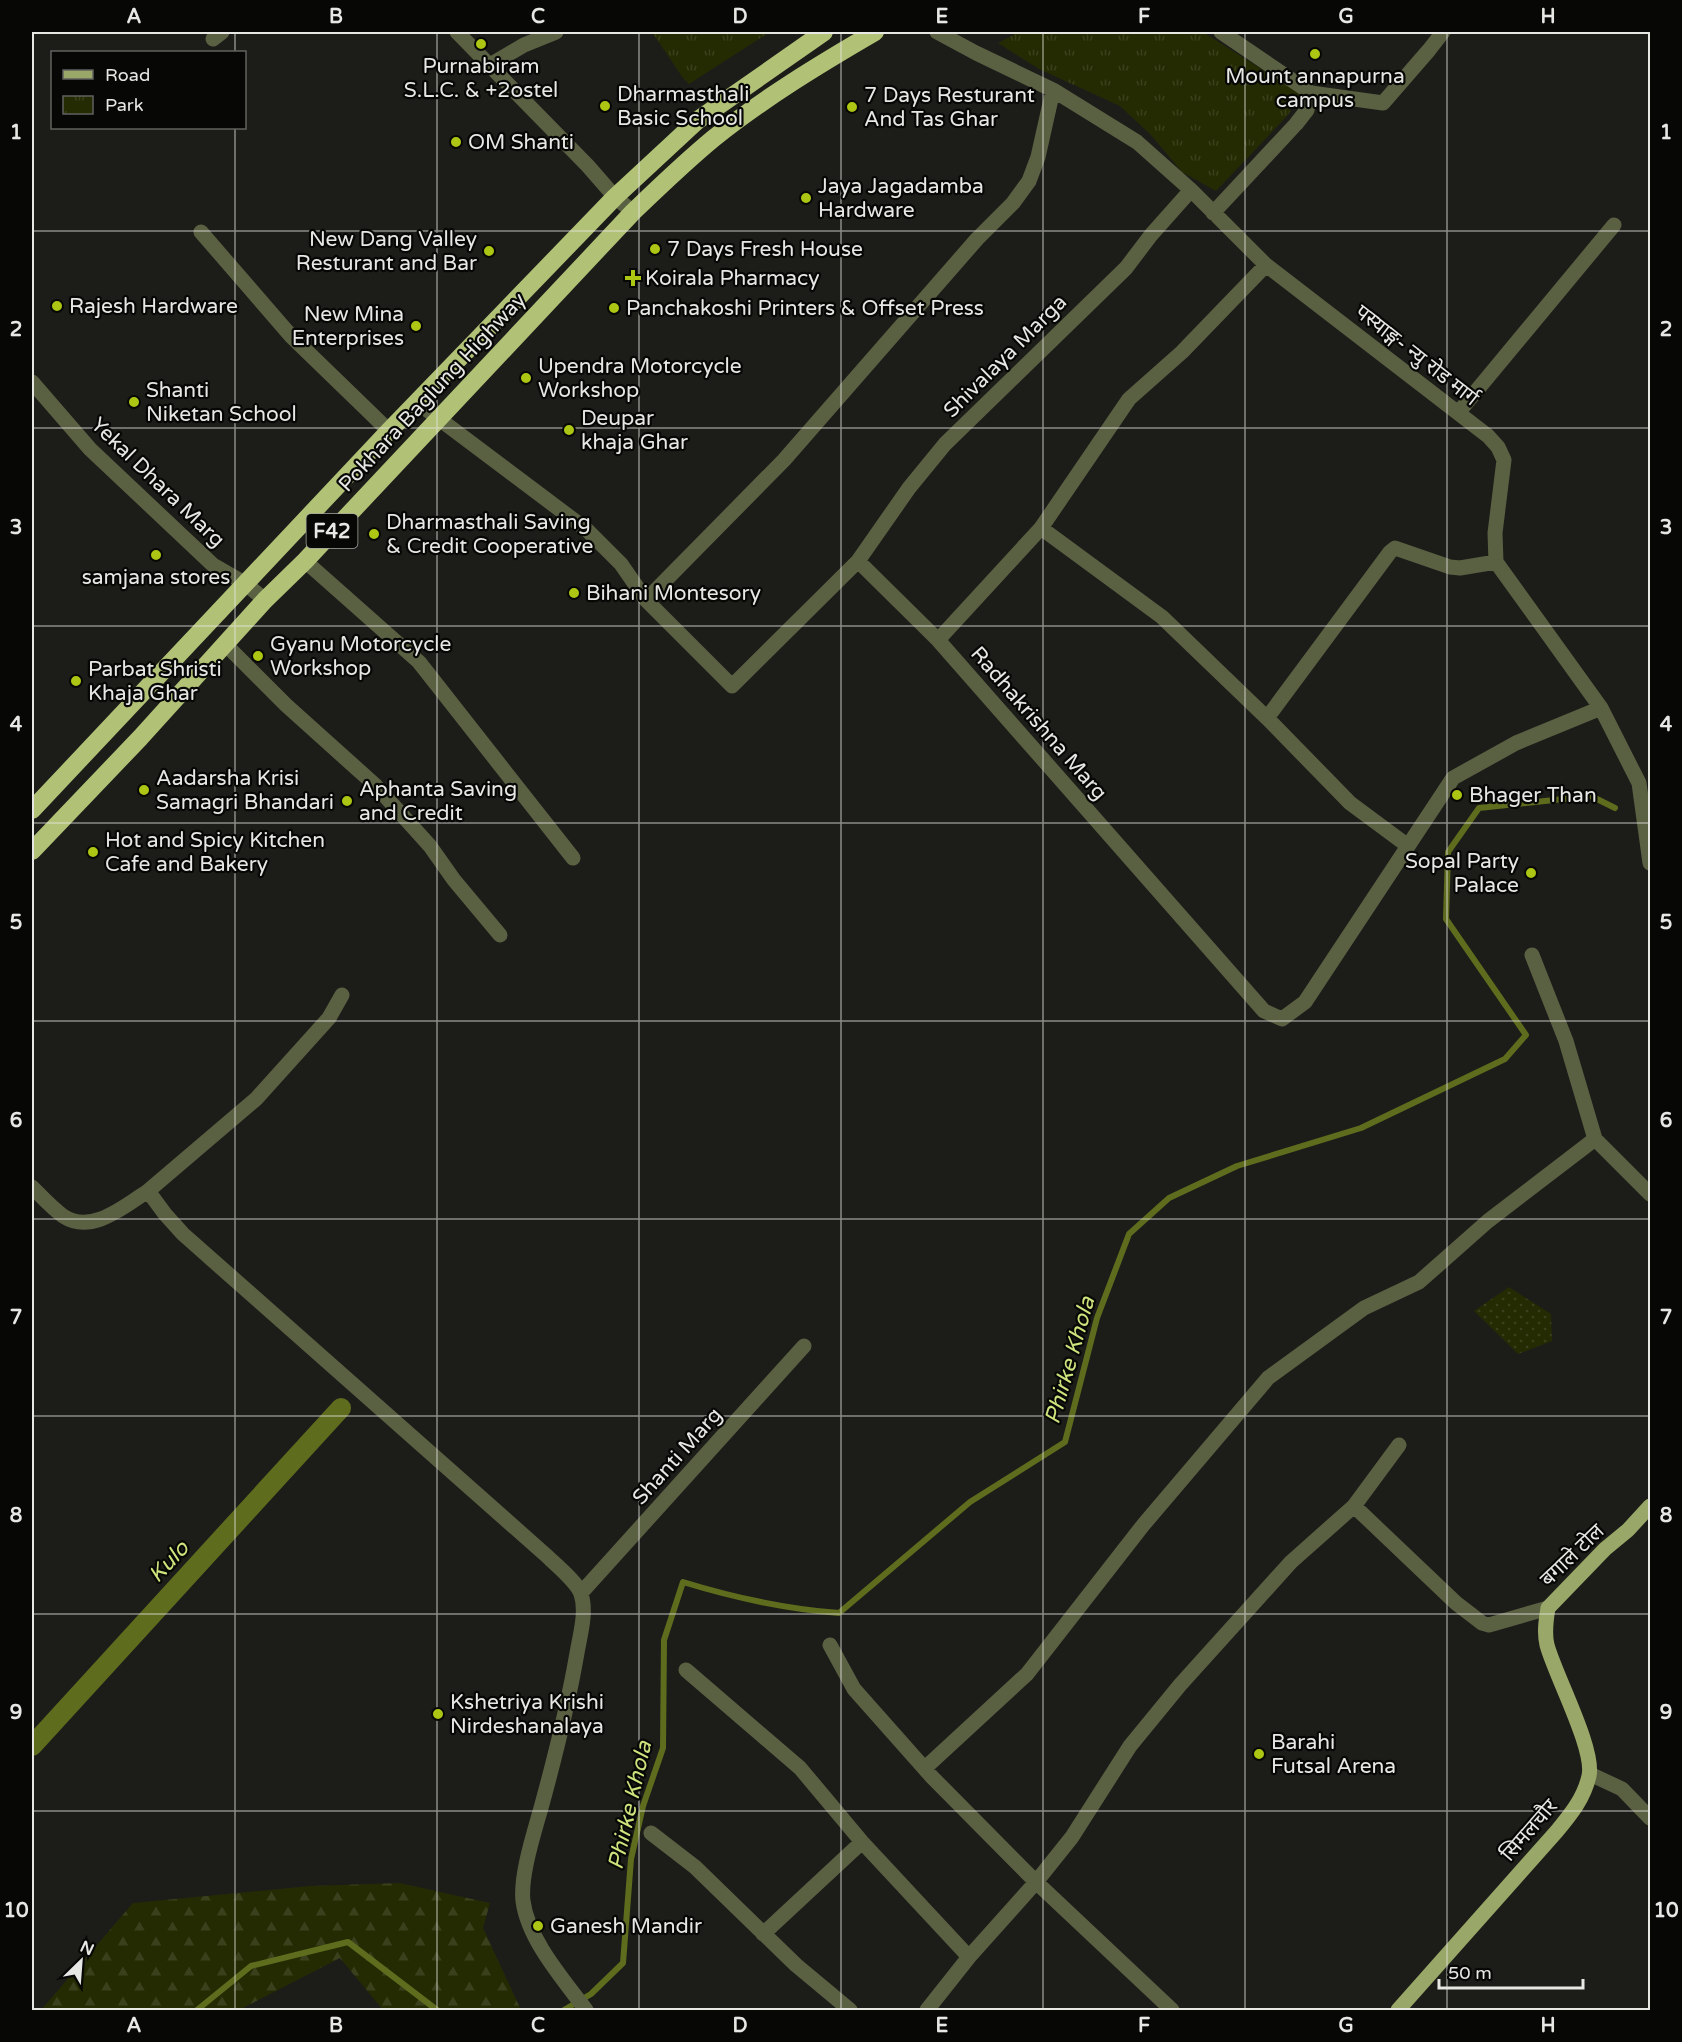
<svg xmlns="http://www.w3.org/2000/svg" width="1682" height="2042" viewBox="0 0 1682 2042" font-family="'Varela Round','Noto Sans Devanagari',sans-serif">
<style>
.grass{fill:url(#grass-dots)}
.forest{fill:url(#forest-firs)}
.park{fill:url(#park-tufts)}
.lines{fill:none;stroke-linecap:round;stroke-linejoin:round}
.stream{stroke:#5e6c1e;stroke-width:6}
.canal{stroke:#5e6c1e;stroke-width:20}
.minor{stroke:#5a6143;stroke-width:15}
.major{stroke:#99a768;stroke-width:15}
.highway{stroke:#b1c276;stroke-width:18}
.grid{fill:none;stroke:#e7e8e4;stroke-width:1.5;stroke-opacity:0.55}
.poi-dot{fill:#acc613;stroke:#070706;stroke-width:2}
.labels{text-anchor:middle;stroke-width:4.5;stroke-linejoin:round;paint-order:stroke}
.shield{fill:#070706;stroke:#a4a4a1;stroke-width:1.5}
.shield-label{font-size:20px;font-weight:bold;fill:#e7e8e4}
.poi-label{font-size:21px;fill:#e7e8e4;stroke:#070706;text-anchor:start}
.street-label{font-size:21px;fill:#e7e8e4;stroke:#070706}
.water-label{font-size:22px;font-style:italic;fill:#cee47c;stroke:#070706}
.neatline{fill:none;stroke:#e7e8e4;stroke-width:2}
.grid-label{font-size:20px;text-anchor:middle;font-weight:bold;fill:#e7e8e4}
</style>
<defs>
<pattern id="grass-dots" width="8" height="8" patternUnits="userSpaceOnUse" patternTransform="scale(1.5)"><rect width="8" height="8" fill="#242b03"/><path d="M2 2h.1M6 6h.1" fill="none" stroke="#39401b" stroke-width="1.8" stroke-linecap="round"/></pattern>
<pattern id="forest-firs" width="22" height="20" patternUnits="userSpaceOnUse" patternTransform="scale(1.5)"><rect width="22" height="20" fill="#242b03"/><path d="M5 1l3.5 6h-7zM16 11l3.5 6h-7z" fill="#39401b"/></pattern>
<pattern id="park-tufts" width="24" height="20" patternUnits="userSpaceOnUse" patternTransform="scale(1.5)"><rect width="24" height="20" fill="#242b03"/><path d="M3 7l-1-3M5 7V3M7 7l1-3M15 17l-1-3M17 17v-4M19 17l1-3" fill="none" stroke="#39401b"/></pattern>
</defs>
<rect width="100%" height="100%" fill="#1c1d18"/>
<!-- grass -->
<path class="grass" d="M1509,1287L1551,1314L1552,1341L1518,1354L1474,1311Z"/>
<!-- forest -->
<path class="forest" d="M400,1883L490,1903L483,1928L521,2010H383L340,1958L239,2010H41L133,1903L310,1886Z"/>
<!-- park -->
<path class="park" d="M652,32H770L689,84L683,78Z
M1019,32H1203L1300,94L1288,115L1216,191L1182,172L1151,135L1120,106L1039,69L998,43Z"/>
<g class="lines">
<!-- stream -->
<path class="stream" d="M197,2010L251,1966L348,1942L437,2010
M564,2010L591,1994L623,1963L631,1859L643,1806L663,1748L664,1640L683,1582C735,1598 786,1609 839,1613L970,1502L1065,1442L1097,1318L1129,1234L1169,1198L1237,1166L1361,1128L1505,1059L1526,1035L1446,919L1448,852L1479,808L1591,796L1615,808"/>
<!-- canal -->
<path class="canal" d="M32,1746L341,1408"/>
<!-- minor -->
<path class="minor" d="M457,32L588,166L615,197L633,212
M937,32L976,53L1053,90L1137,142L1191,190L1266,265L1488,436L1498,447L1504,460L1495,533L1496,562L1601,708L1639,783L1650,863
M1221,32L1311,93L1383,103L1429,50L1443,32
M213,39L222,32
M490,65L524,45L556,32
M1213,213L1296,124L1307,110L1311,93
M201,232L291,336L389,431
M32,382L90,449L213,565L246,584L265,600
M418,403L587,530L621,564L646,600L732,686L858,561L938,640L1264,1011L1282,1019L1305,1002L1453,778L1516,743L1601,708
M1458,413L1614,225
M1041,528L1162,617L1267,718L1350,803L1408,846
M305,561L419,662L573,858
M858,561L909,488L945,444L1126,268L1151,235L1191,190
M646,600L784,460L977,239L1013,203L1029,181L1038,157L1053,90
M938,640L1041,528L1129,399L1182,352L1266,265
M225,644L286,705L375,785L430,846L454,880L500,935
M1267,718L1390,552L1395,548L1450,567L1460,568L1496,562
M1532,955L1566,1041L1595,1139L1650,1194
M32,1187C42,1197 52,1208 63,1216C92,1235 124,1206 148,1191L165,1214L183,1234L548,1557C557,1566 577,1582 581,1594C587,1612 580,1635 577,1653C568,1705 555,1757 541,1808C534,1833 520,1876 523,1901C528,1940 564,1980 586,2010
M148,1191L256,1099L329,1018L342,995
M1354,1506L1456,1603L1482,1623L1489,1625L1548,1608
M581,1593L804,1346
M830,1645L854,1689L932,1777L1036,1882L1172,2010
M686,1670L800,1768L862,1842L969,1957
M925,1768L1027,1674L1144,1524L1268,1378L1364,1308L1419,1282L1488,1221L1595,1139
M1590,1774L1622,1789L1650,1818
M651,1833L695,1867L796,1965L850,2010
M763,1934L862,1842
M927,2010L969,1957L1036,1882L1072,1837L1130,1746L1180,1685L1291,1562L1354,1506L1399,1445"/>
<!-- major -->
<path class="major" d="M1398,2010L1557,1831C1571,1814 1584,1798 1589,1776C1595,1749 1555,1675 1547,1645C1544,1633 1546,1620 1548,1608L1605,1549L1628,1530L1650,1506"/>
<!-- highway -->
<path class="highway" d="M32,810L389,431L615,197L698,120L824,32
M32,851L140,738L265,600L305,561L633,212C659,187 686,161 714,138C764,98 820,64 875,32"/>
</g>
<!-- grid -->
<path class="grid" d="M235,32V52M437,32V2010M639,32V2010M841,32V2010M1043,32V2010M1245,32V2010M1447,32V2010M235,128V2010M32,231H1650M32,428H1650M32,626H1650M32,823H1650M32,1021H1650M32,1219H1650M32,1416H1650M32,1614H1650M32,1811H1650"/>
<!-- markers -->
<g class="poi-dot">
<circle cx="481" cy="44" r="6"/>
<circle cx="1315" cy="54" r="6"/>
<circle cx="605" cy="106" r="6"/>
<circle cx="852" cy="107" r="6"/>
<circle cx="456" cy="142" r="6"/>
<circle cx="806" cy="198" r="6"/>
<circle cx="655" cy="249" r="6"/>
<circle cx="489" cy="251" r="6"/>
<path d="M630 269h6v6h6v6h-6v6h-6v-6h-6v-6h6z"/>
<circle cx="57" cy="306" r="6"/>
<circle cx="614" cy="308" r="6"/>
<circle cx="416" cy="326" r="6"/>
<circle cx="526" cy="378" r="6"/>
<circle cx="134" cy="402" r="6"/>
<circle cx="569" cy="430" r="6"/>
<circle cx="374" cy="534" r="6"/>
<circle cx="156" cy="555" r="6"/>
<circle cx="574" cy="593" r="6"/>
<circle cx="258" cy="656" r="6"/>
<circle cx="76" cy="681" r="6"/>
<circle cx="144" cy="790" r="6"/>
<circle cx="1457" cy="795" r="6"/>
<circle cx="347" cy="801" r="6"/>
<circle cx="93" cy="852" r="6"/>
<circle cx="1531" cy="873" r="6"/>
<circle cx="438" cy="1714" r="6"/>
<circle cx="1259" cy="1754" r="6"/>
<circle cx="538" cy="1926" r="6"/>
</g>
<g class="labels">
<!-- shield labels -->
<rect class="shield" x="306.5" y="514" width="51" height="34" rx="4.5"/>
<g class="shield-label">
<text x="332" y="538">F42</text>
</g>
<!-- poi labels -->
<g class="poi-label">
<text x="481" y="73" text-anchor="middle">Purnabiram<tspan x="481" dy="24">S.L.C. &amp; +2ostel</tspan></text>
<text x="1315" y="83" text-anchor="middle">Mount annapurna<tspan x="1315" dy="24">campus</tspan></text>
<text x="617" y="101">Dharmasthali<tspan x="617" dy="24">Basic School</tspan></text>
<text x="864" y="102">7 Days Resturant<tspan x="864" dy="24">And Tas Ghar</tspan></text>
<text x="468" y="149">OM Shanti</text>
<text x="818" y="193">Jaya Jagadamba<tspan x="818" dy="24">Hardware</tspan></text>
<text x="477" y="246" text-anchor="end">New Dang Valley<tspan x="477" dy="24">Resturant and Bar</tspan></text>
<text x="667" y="256">7 Days Fresh House</text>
<text x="645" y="285">Koirala Pharmacy</text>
<text x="69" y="313">Rajesh Hardware</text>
<text x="626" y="315">Panchakoshi Printers &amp; Offset Press</text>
<text x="404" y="321" text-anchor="end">New Mina<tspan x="404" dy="24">Enterprises</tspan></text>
<text x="538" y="373">Upendra Motorcycle<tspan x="538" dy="24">Workshop</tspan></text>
<text x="146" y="397">Shanti<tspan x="146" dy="24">Niketan School</tspan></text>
<text x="581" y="425">Deupar<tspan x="581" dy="24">khaja Ghar</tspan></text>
<text x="386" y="529">Dharmasthali Saving<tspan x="386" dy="24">&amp; Credit Cooperative</tspan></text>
<text x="156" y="584" text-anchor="middle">samjana stores</text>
<text x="586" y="600">Bihani Montesory</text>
<text x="270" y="651">Gyanu Motorcycle<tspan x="270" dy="24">Workshop</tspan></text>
<text x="88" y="676">Parbat Shristi<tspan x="88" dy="24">Khaja Ghar</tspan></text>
<text x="156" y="785">Aadarsha Krisi<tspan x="156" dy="24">Samagri Bhandari</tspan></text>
<text x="359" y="796">Aphanta Saving<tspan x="359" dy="24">and Credit</tspan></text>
<text x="1469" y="802">Bhager Than</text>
<text x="105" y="847">Hot and Spicy Kitchen<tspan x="105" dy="24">Cafe and Bakery</tspan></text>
<text x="1519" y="868" text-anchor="end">Sopal Party<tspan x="1519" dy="24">Palace</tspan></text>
<text x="450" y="1709">Kshetriya Krishi<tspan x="450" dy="24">Nirdeshanalaya</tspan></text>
<text x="1271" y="1749">Barahi<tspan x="1271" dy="24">Futsal Arena</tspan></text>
<text x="550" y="1933">Ganesh Mandir</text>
</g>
<!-- street labels -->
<g class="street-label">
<text transform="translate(1417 355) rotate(38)" y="7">पस्याङ्ग- न्यु रोड मार्ग</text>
<text transform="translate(1005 356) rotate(-45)" y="7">Shivalaya Marga</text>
<text transform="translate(432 392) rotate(-47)" y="7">Pokhara Baglung Highway</text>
<text transform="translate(158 482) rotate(44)" y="7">Yekal Dhara Marg</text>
<text transform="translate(1039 723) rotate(49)" y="7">Radhakrishna Marg</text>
<text transform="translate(677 1456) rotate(-48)" y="7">Shanti Marg</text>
<text transform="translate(1572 1555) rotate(-44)" y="7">बगाले टोल</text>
<text transform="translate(1529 1830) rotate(-49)" y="7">सिमलचौर</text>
</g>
<!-- water labels -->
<g class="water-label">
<text transform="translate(1069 1360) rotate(-74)" y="8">Phirke Khola</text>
<text transform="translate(168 1561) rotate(-47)" y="8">Kulo</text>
<text transform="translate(629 1805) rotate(-77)" y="8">Phirke Khola</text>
</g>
</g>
<!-- border -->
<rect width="1682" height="2042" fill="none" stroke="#070706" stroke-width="66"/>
<!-- legend -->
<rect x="51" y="51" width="195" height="78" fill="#070706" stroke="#61615f" stroke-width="1.5"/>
<rect x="63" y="70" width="30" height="9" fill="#99a768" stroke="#61615f" stroke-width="1.5"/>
<text x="105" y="81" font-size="18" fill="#e7e8e4">Road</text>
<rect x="63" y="96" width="30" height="18" fill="url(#park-tufts)" stroke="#61615f" stroke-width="1.5"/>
<text x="105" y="111" font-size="18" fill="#e7e8e4">Park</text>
<!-- north arrow -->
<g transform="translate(81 1961) rotate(25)" stroke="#070706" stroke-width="4.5" paint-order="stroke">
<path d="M0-4.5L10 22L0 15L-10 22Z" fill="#e7e8e4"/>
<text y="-9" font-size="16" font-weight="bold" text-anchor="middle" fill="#e7e8e4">N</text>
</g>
<!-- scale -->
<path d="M1439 1979v9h144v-9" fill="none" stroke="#e7e8e4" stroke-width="3"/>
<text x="1448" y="1979" font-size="18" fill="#e7e8e4" stroke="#070706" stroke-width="4.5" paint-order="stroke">50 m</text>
<rect x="33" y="33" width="1616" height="1976" class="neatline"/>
<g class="grid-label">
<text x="134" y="23">A</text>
<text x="336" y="23">B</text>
<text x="538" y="23">C</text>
<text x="740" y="23">D</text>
<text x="942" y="23">E</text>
<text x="1144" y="23">F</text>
<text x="1346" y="23">G</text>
<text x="1548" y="23">H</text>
<text x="16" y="139">1</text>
<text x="1666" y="139">1</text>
<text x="16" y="336">2</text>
<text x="1666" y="336">2</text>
<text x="16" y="534">3</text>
<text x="1666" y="534">3</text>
<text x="16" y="731">4</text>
<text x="1666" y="731">4</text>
<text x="16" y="929">5</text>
<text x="1666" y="929">5</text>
<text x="16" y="1127">6</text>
<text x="1666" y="1127">6</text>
<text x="16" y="1324">7</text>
<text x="1666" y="1324">7</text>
<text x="16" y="1522">8</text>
<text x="1666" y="1522">8</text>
<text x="16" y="1719">9</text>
<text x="1666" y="1719">9</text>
<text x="16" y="1917">10</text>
<text x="1666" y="1917">10</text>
<text x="134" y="2032">A</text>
<text x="336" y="2032">B</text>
<text x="538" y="2032">C</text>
<text x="740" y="2032">D</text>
<text x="942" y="2032">E</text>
<text x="1144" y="2032">F</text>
<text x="1346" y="2032">G</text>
<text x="1548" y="2032">H</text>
</g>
</svg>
